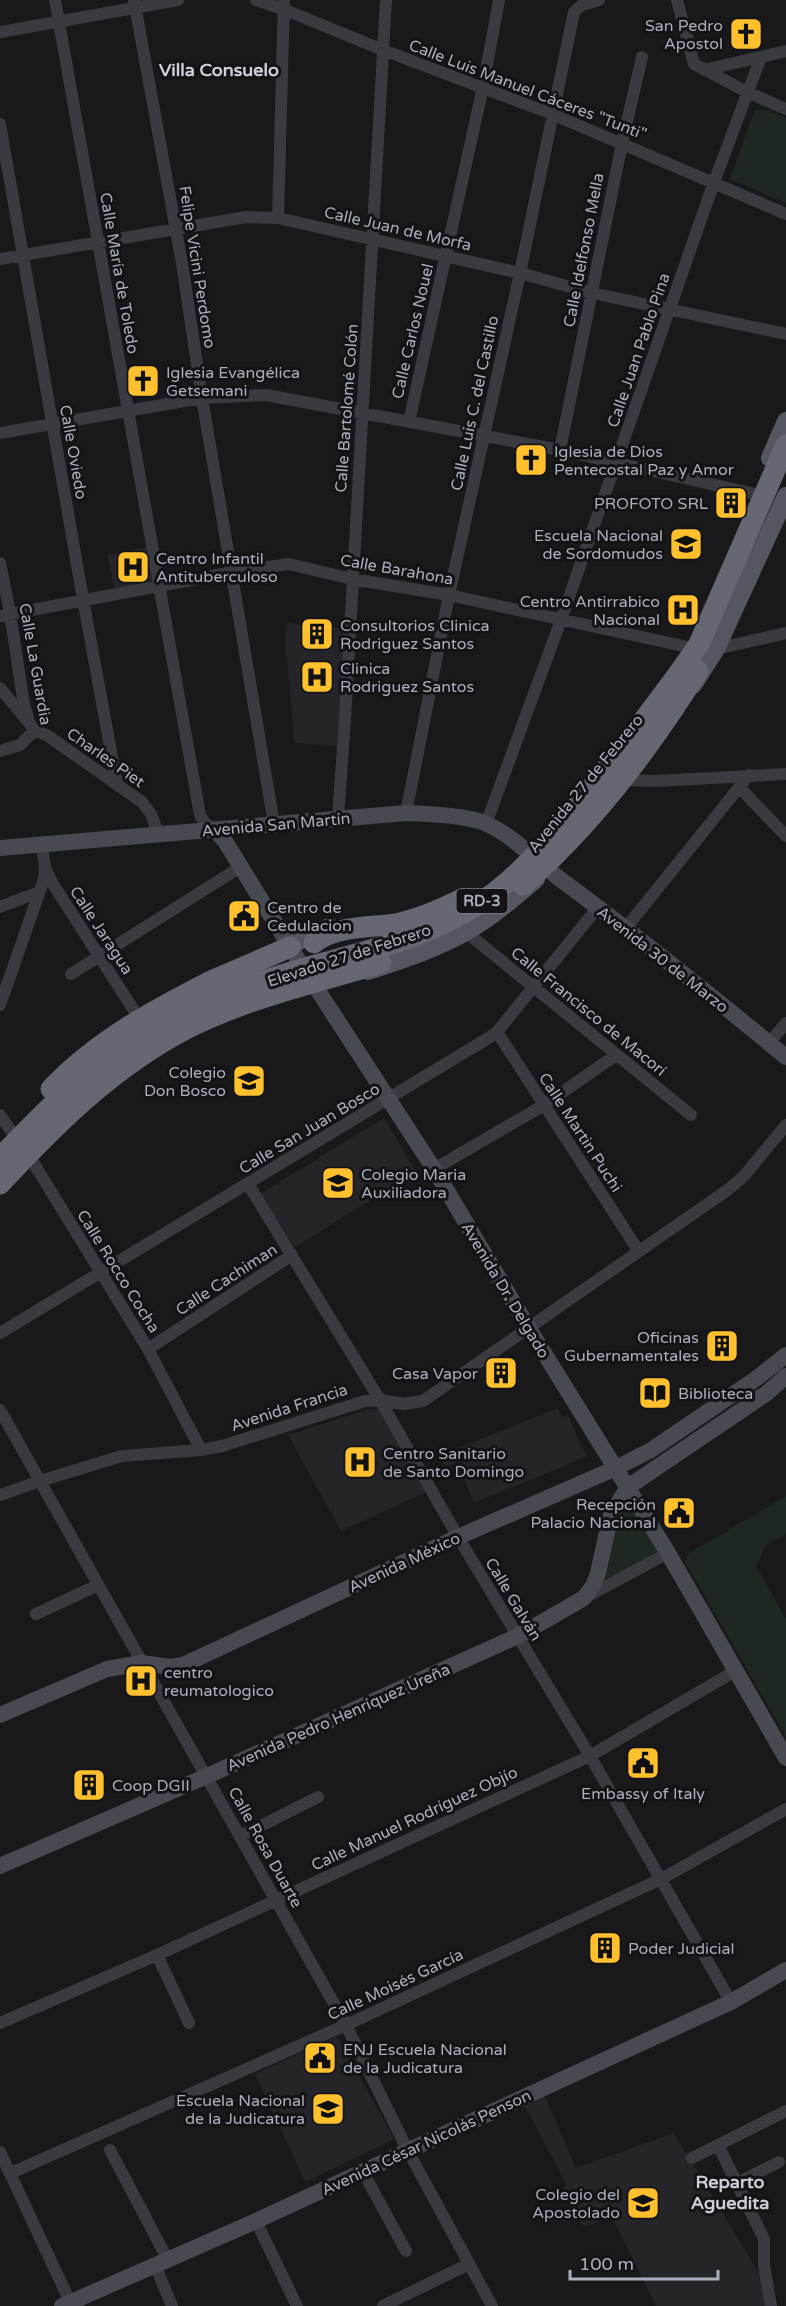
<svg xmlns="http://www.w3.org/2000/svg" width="786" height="2306" viewBox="0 0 786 2306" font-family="'Varela Round',sans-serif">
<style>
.built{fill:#252529}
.green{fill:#1e2720}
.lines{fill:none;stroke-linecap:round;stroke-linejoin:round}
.street{stroke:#3a3b41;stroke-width:12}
.secondary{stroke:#474a51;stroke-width:16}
.primary{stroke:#555760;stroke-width:18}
.highway{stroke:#656873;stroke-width:21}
.highway-bridge{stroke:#656873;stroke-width:21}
.labels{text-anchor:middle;stroke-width:6;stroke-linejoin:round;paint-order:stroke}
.shield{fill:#141417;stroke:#7d808a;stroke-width:1.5}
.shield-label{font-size:15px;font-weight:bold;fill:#aaafbc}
.poi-label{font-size:16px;fill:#aaafbc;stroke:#141417;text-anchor:start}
.street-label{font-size:16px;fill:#aaafbc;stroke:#141417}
.neighbourhood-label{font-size:18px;font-weight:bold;fill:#cccfd8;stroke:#141417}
</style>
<rect width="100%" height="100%" fill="#19191c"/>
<!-- built -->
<path class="built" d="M151,546L158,580L114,588L108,555Z
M287,623L348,629L338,746L295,743L285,639Z
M384,1118L416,1172L295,1247L260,1194Z
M385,1408L433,1489L341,1531L288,1435L366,1410Z
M558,1408L562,1417L568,1415L582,1449L588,1456L474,1503L458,1463L445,1468L440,1456Z
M337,2036L394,2139L305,2182L255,2074Z
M542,2089L576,2168L674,2133L771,2293V2306H656L612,2217L583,2227L562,2189L567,2185L521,2099Z"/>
<!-- green -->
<path class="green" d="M765,109L786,118V203L730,179L755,110Z
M629,1494L664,1552L599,1587L610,1529Z
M786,1496V1534L766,1546L756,1566L786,1619V1737L685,1562L688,1554Z"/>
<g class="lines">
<!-- street -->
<path class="street" d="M55,0L200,815L205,823L215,830
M134,0L182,263L202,398L274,824
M256,0L283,9L383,50L552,114L786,214
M677,0L694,64L747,92L786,109
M0,32L178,0
M704,70L786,51
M0,124L83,599L117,784
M278,218L284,0
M0,259L246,217L278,218L520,273L592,293L786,334
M409,422L483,87L499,0
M0,433L202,398L266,395L560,450L755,494
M560,450L622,143L642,57
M0,563L10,613L24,705L28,718
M0,616L233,572L289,564L352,579L449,595L688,647L716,649L786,633
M0,688L35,730L48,736L142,802L151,814L159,835
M0,751L20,745L35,730
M629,780L655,781L786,774
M739,787L786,836
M406,813L449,595L520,273L574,12L582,5L599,0
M338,818L345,719L386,0
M486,824L561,620L714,182L761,57
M42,846L45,868L53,884L142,1023
M0,907L39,892
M625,929L749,775
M466,932L691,1115
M71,974L242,866
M0,1005L44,879L45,868
M497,1032L638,1250
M769,1043L786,1023
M0,1115L31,1159L148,1349L201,1450
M434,1169L544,1105L616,1055
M248,1184L380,1400L458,1537L590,1756L731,2002
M0,1333L490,1037L497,1032L598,907
M148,1349L292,1255
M0,1410L346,2025L408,2151L492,2306
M0,1495L40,1481L122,1456L201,1450L222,1446L365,1401L380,1400L404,1404L423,1401L729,1189L744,1176L786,1125
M588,1596L668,1553
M36,1614L98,1585
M241,1836L318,1797
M157,1955L189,2023
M0,2023L157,1955L590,1756L735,1671
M110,2150L168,2260
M0,2152L72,2306
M692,2158L718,2145
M363,2172L406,2251
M11,2173L346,2025L661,1879L786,1809
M737,2183L779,2162
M256,2221L297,2306
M155,2265L172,2306
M383,2306L469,2264
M771,2306L764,2265V2239L718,2145L786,2111"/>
<!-- secondary -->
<path class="secondary" d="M215,830L225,841L300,963L434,1169L528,1327L668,1553L786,1758
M0,848L406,813C428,814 467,815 487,824C515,837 536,861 560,879C637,936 712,996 786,1057
M0,1715L107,1669L142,1663L171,1667L183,1665L458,1537L616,1468L651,1450L757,1378L786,1355
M0,1866L207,1776L518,1636L584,1598L593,1586L598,1573L611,1514L628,1487L767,1393L786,1376
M62,2306L256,2221L561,2080L731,2002L786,1970"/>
<!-- primary -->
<path class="primary" d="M770,458L786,421
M693,685L716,649L786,496
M290,947L306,936L330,927
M368,971C401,960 436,949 466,932C492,917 514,898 536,879"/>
<!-- highway -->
<path class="highway" d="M209,982L290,947"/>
<!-- highway-bridge -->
<path class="highway-bridge" d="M523,885C592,825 650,748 698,671
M314,943C334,925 375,928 400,923C422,918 442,909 462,899
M51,1089C95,1042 152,1011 209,982
M0,1158C29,1128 59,1096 92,1071C149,1028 214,997 281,975C345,955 411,945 469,910C527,875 569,817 610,764C640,724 671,686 699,644L786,445
M0,1184C56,1124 112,1068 186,1029C247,998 316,983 381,963"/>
</g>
<!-- icons -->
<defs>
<g id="church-square" transform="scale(1.725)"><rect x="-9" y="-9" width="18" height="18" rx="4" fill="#ffc02e" stroke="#141417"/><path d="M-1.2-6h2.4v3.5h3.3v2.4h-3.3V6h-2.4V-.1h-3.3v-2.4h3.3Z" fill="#111"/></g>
<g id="building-square" transform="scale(1.725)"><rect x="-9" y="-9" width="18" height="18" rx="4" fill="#ffc02e" stroke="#141417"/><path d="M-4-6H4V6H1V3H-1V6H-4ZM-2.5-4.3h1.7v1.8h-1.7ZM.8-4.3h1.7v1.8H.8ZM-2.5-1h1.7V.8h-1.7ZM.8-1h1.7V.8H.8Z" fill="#111"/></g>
<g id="school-square" transform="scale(1.725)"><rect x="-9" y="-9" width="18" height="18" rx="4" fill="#ffc02e" stroke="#141417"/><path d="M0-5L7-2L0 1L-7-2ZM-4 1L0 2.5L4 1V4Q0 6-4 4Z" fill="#111"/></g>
<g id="hospital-square" transform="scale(1.725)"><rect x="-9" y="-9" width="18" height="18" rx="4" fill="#ffc02e" stroke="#141417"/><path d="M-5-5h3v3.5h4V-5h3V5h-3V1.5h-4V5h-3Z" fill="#111"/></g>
<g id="civic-square" transform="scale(1.725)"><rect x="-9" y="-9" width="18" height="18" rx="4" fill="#ffc02e" stroke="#141417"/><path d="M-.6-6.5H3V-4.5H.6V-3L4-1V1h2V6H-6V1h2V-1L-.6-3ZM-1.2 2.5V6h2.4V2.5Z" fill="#111"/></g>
<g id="library-square" transform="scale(1.725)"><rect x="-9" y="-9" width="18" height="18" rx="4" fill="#ffc02e" stroke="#141417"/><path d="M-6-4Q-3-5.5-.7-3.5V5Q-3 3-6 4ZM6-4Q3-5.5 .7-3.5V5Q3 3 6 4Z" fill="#111"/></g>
</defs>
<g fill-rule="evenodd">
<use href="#church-square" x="746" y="34"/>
<use href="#church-square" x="143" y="381"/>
<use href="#church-square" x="531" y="460"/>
<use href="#building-square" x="731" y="503"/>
<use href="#school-square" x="686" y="544"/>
<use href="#hospital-square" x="133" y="567"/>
<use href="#hospital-square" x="683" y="610"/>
<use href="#building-square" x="317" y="634"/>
<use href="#hospital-square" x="317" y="677"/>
<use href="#civic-square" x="244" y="916"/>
<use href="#school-square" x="249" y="1081"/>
<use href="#school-square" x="338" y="1183"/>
<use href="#building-square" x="722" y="1346"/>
<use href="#building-square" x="501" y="1373"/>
<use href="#library-square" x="655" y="1393"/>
<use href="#hospital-square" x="360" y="1462"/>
<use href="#civic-square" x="679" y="1513"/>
<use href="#hospital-square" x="141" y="1681"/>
<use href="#civic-square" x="643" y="1763"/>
<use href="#building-square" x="89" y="1785"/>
<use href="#building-square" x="605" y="1948"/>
<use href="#civic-square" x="320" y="2058"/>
<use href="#school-square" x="328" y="2109"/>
<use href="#school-square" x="643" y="2203"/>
</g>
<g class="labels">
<!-- shield labels -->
<rect class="shield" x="456.5" y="889" width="51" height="24" rx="4.5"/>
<g class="shield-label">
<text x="482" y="906">RD-3</text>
</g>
<!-- poi labels -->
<g class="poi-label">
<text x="723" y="31" text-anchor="end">San Pedro<tspan x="723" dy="18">Apostol</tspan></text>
<text x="166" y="378">Iglesia Evangélica<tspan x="166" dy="18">Getsemani</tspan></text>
<text x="554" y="457">Iglesia de Dios<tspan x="554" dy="18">Pentecostal Paz y Amor</tspan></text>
<text x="708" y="509" text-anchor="end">PROFOTO SRL</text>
<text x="663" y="541" text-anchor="end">Escuela Nacional<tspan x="663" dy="18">de Sordomudos</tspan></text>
<text x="156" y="564">Centro Infantil<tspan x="156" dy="18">Antituberculoso</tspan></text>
<text x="660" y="607" text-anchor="end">Centro Antirrabico<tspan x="660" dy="18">Nacional</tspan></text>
<text x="340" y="631">Consultorios Clinica<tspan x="340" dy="18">Rodriguez Santos</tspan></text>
<text x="340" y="674">Clinica<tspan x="340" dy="18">Rodriguez Santos</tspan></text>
<text x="267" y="913">Centro de<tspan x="267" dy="18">Cedulacion</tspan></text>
<text x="226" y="1078" text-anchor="end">Colegio<tspan x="226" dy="18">Don Bosco</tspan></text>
<text x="361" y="1180">Colegio Maria<tspan x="361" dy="18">Auxiliadora</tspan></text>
<text x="699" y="1343" text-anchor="end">Oficinas<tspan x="699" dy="18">Gubernamentales</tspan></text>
<text x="478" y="1379" text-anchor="end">Casa Vapor</text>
<text x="678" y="1399">Biblioteca</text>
<text x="383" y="1459">Centro Sanitario<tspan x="383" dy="18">de Santo Domingo</tspan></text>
<text x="656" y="1510" text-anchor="end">Recepción<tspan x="656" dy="18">Palacio Nacional</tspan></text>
<text x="164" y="1678">centro<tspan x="164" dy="18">reumatologico</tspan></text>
<text x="112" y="1791">Coop DGII</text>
<text x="643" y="1799" text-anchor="middle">Embassy of Italy</text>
<text x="628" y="1954">Poder Judicial</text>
<text x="343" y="2055">ENJ Escuela Nacional<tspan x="343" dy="18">de la Judicatura</tspan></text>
<text x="305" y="2106" text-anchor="end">Escuela Nacional<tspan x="305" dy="18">de la Judicatura</tspan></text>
<text x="620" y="2200" text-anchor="end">Colegio del<tspan x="620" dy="18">Apostolado</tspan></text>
</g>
<!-- street labels -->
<g class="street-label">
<text transform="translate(528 89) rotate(21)" y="6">Calle Luis Manuel Cáceres "Tunti"</text>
<text transform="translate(398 228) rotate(13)" y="6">Calle Juan de Morfa</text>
<text transform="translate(583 250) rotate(-79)" y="6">Calle Idelfonso Mella</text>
<text transform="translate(198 267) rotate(81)" y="6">Felipe Vicini Perdomo</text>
<text transform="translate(120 273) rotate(80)" y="6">Calle María de Toledo</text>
<text transform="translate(412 331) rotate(-77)" y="6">Calle Carlos Nouel</text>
<text transform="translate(638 350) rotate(-71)" y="6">Calle Juan Pablo Pina</text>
<text transform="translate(474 403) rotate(-78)" y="6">Calle Luis C. del Castillo</text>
<text transform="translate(346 408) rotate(-86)" y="6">Calle Bartolomé Colón</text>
<text transform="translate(74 452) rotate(80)" y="6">Calle Oviedo</text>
<text transform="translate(397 569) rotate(10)" y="6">Calle Barahona</text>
<text transform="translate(36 664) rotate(80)" y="6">Calle La Guardia</text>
<text transform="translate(106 757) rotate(35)" y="6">Charles Piet</text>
<text transform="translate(585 783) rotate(-51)" y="6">Avenida 27 de Febrero</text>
<text transform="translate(276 824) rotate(-5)" y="6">Avenida San Martín</text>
<text transform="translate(102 930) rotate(57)" y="6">Calle Jaragua</text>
<text transform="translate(349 955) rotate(-18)" y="6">Elevado 27 de Febrero</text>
<text transform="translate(663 959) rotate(38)" y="6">Avenida 30 de Marzo</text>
<text transform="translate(589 1011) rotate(39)" y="6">Calle Francisco de Macorí</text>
<text transform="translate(309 1128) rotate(-31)" y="6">Calle San Juan Bosco</text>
<text transform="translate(581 1132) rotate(57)" y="6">Calle Martin Puchi</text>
<text transform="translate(119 1271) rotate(58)" y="6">Calle Rocco Cocha</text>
<text transform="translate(226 1279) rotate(-33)" y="6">Calle Cachiman</text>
<text transform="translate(506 1290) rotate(59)" y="6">Avenida Dr. Delgado</text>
<text transform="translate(289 1407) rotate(-18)" y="6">Avenida Francia</text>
<text transform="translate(404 1562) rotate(-25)" y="6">Avenida México</text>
<text transform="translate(514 1599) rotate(59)" y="6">Calle Galván</text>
<text transform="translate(338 1717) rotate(-24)" y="6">Avenida Pedro Henríquez Ureña</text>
<text transform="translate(414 1818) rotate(-25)" y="6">Calle Manuel Rodríguez Objío</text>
<text transform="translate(266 1847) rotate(61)" y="6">Calle Rosa Duarte</text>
<text transform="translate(395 1984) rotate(-25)" y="6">Calle Moisés García</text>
<text transform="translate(426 2142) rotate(-25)" y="6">Avenida César Nicolás Penson</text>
</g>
<!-- neighbourhood labels -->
<g class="neighbourhood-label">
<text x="219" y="76">Villa Consuelo</text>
<text x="730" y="2188">Reparto<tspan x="730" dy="21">Aguedita</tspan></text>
</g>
</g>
<!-- scale -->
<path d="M570 2270v9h148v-9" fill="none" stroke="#aaafbc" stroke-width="3"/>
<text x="579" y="2270" font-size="18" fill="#aaafbc" stroke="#141417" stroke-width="4.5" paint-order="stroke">100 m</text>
</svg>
